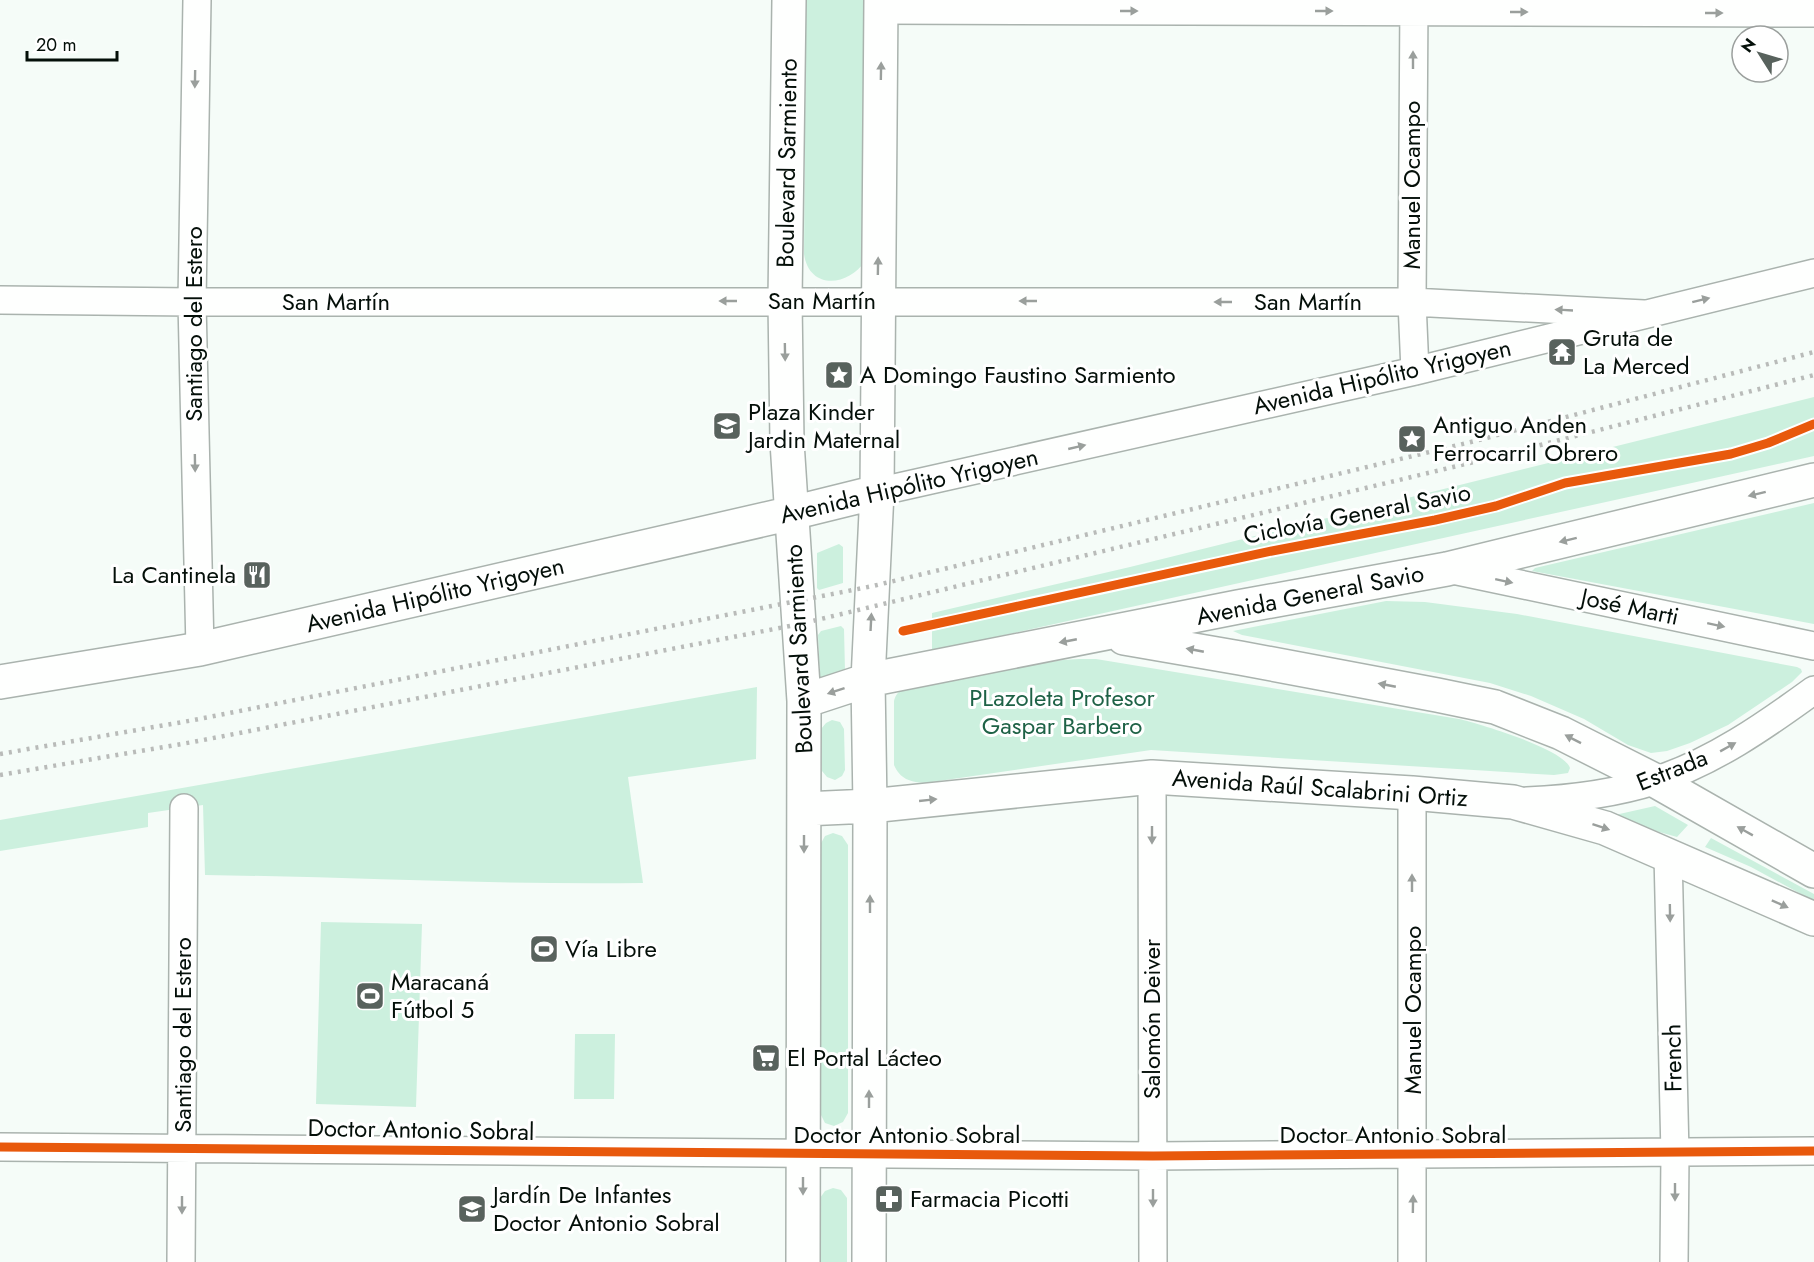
<svg xmlns="http://www.w3.org/2000/svg" width="1814" height="1262" viewBox="0 0 1814 1262" font-family="Jost,sans-serif">
<style>
.green{fill:#ccf0de}
.lines{fill:none;stroke-linecap:round;stroke-linejoin:round}
.street-casing{stroke:#aab3ae;stroke-width:30}
.secondary-casing{stroke:#aab3ae;stroke-width:36}
.street{stroke:#fefffe;stroke-width:27}
.secondary{stroke:#fefffe;stroke-width:33}
.rail{stroke:#b9bbb9;stroke-width:4.5;stroke-dasharray:3 6;stroke-linecap:butt}
.cycleway-casing{stroke:#fff;stroke-width:13}
.cycleway{stroke:#e8590c;stroke-width:9}
.oneway{fill:#9a9f9c}
.labels{text-anchor:middle;stroke-width:6;stroke-linejoin:round;paint-order:stroke}
.street-label{font-size:24px;fill:#040f09;stroke:#fff}
.poi-label{font-size:24px;fill:#040f09;stroke:#fff;text-anchor:start}
.park-label{font-size:24px;fill:#1e6246;stroke:#fff}
</style>
<rect width="100%" height="100%" fill="#f5fcf8"/>
<!-- green -->
<path class="green" d="M806,0H868L865,261C848,287 809,290 804,254Z
M1814,397V456L932,651V613L1130,567Z
M1814,503V624L1532,571L1535,568Z
M839,544L843,547V583L819,590L817,588V553Z
M1386,601L1425,602L1517,614L1797,667L1801,669L1802,672L1792,682L1728,725L1690,743L1667,751L1651,753L1628,745L1584,719L1531,696L1490,683L1242,635L1233,631Z
M841,626L844,629L845,671L820,678L818,635L821,631Z
M1079,659H1096L1459,719C1480,724 1564,749 1570,768L1568,773L1554,775L1151,750L925,783C910,782 900,779 894,765V701C897,689 906,688 917,684L1063,660Z
M757,687L756,759L628,777L643,883C497,885 351,877 205,875L203,805L148,813V827L0,851V820Z
M832,720L840,722L844,729L845,770L842,776L835,780L827,777L822,771L821,729L826,723Z
M1655,806L1688,825L1677,837L1606,817Z
M833,833L842,836L848,845V1113L843,1122L834,1126L825,1123L820,1113V845L825,836Z
M1711,838L1814,894V901L1751,867L1705,847Z
M321,922L422,924L416,1107L316,1104Z
M575,1034H615L614,1099H574Z
M833,1188L841,1190L847,1198V1262H820V1198L825,1191Z"/>
<g class="lines">
<!-- street casing -->
<g class="street-casing">
<path id="street" d="M197,0L192,302L200,649
M1414,0L1412,302L1415,371
M881,10L1814,13
M0,300L192,302H1412L1644,314
M877,492L1415,371L1814,273
M1448,569L1814,646
M1152,777L1153,1262
M1412,793V1262
M1527,801C1570,799 1613,794 1654,781C1712,763 1766,725 1814,690
M1668,854L1675,1154L1674,1262
M0,1147L1153,1156L1814,1151
M181,1262L184,808"/>
</g>
<!-- secondary casing -->
<g class="secondary-casing">
<path id="secondary" d="M789,0L785,301L787,442L804,701L803,1262
M1124,638L1240,658L1437,695L1495,707L1561,733L1656,781L1814,871
M0,682L200,649L792,513L877,492
M804,701L868,680L1238,607L1447,569L1814,480
M804,809L870,806L1152,777L1412,793L1513,802L1605,828L1814,919
M869,1262L870,806L868,680L877,492L881,0"/>
</g>
<!-- street -->
<use href="#street" class="street"/>
<!-- secondary -->
<use href="#secondary" class="secondary"/>
<!-- rail -->
<path class="rail" d="M0,754L194,720L873,586L1471,442L1814,352
M0,775L193,742L800,624L1478,461L1814,375"/>
<!-- cycleway casing -->
<g class="cycleway-casing">
<path id="cycleway" d="M903,631L1272,551L1435,520L1496,506L1565,483L1731,454L1768,443L1814,424
M0,1147L1153,1156L1814,1151"/>
</g>
<!-- cycleway -->
<use href="#cycleway" class="cycleway"/>
</g>
<!-- one-way arrows -->
<defs><path id="oneway-solid" d="M-6-.8H1V-3.2L6.5 0L1 3.2V.8H-6Z" transform="scale(1.5)"/></defs>
<g class="oneway">
<use href="#oneway-solid" transform="translate(1129 11)"/>
<use href="#oneway-solid" transform="translate(1324 11)"/>
<use href="#oneway-solid" transform="translate(1519 12)"/>
<use href="#oneway-solid" transform="translate(1714 13)"/>
<use href="#oneway-solid" transform="translate(1413 60) rotate(-90)"/>
<use href="#oneway-solid" transform="translate(881 71) rotate(-89)"/>
<use href="#oneway-solid" transform="translate(195 79) rotate(91)"/>
<use href="#oneway-solid" transform="translate(878 266) rotate(-89)"/>
<use href="#oneway-solid" transform="translate(1701 300) rotate(-14)"/>
<use href="#oneway-solid" transform="translate(728 301) rotate(180)"/>
<use href="#oneway-solid" transform="translate(1028 301) rotate(-180)"/>
<use href="#oneway-solid" transform="translate(1223 302) rotate(-180)"/>
<use href="#oneway-solid" transform="translate(1564 310) rotate(-177)"/>
<use href="#oneway-solid" transform="translate(785 352) rotate(89)"/>
<use href="#oneway-solid" transform="translate(1077 447) rotate(-13)"/>
<use href="#oneway-solid" transform="translate(195 463) rotate(89)"/>
<use href="#oneway-solid" transform="translate(1757 494) rotate(166)"/>
<use href="#oneway-solid" transform="translate(1568 540) rotate(166)"/>
<use href="#oneway-solid" transform="translate(1504 581) rotate(12)"/>
<use href="#oneway-solid" transform="translate(871 622) rotate(-87)"/>
<use href="#oneway-solid" transform="translate(1716 625) rotate(12)"/>
<use href="#oneway-solid" transform="translate(1068 641) rotate(169)"/>
<use href="#oneway-solid" transform="translate(1195 650) rotate(-169)"/>
<use href="#oneway-solid" transform="translate(1387 685) rotate(-169)"/>
<use href="#oneway-solid" transform="translate(836 691) rotate(162)"/>
<use href="#oneway-solid" transform="translate(1573 739) rotate(-153)"/>
<use href="#oneway-solid" transform="translate(1728 747) rotate(-29)"/>
<use href="#oneway-solid" transform="translate(928 800) rotate(-6)"/>
<use href="#oneway-solid" transform="translate(1601 827) rotate(18)"/>
<use href="#oneway-solid" transform="translate(1745 831) rotate(-151)"/>
<use href="#oneway-solid" transform="translate(1152 835) rotate(90)"/>
<use href="#oneway-solid" transform="translate(804 844) rotate(90)"/>
<use href="#oneway-solid" transform="translate(1412 883) rotate(-90)"/>
<use href="#oneway-solid" transform="translate(870 904) rotate(-90)"/>
<use href="#oneway-solid" transform="translate(1780 904) rotate(24)"/>
<use href="#oneway-solid" transform="translate(1670 913) rotate(89)"/>
<use href="#oneway-solid" transform="translate(869 1099) rotate(-90)"/>
<use href="#oneway-solid" transform="translate(803 1186) rotate(90)"/>
<use href="#oneway-solid" transform="translate(1675 1192) rotate(90)"/>
<use href="#oneway-solid" transform="translate(1153 1198) rotate(90)"/>
<use href="#oneway-solid" transform="translate(1413 1204) rotate(-89)"/>
<use href="#oneway-solid" transform="translate(182 1205) rotate(90)"/>
</g>
<!-- icons -->
<defs>
<g id="temple-square" transform="scale(1.5)"><rect x="-9" y="-9" width="18" height="18" rx="4" fill="#58625d" stroke="#fff"/><path d="M0-6L5-2H3V0L6.5 2.5H4V6H1.5V3h-3V6H-4V2.5H-6.5L-3 0V-2H-5Z" fill="#fff"/></g>
<g id="sight-square" transform="scale(1.5)"><rect x="-9" y="-9" width="18" height="18" rx="4" fill="#58625d" stroke="#fff"/><path d="M0-6L1.8-2.2L6-1.7L2.9 1.2L3.7 5.4L0 3.3L-3.7 5.4L-2.9 1.2L-6-1.7L-1.8-2.2Z" fill="#fff"/></g>
<g id="school-square" transform="scale(1.5)"><rect x="-9" y="-9" width="18" height="18" rx="4" fill="#58625d" stroke="#fff"/><path d="M0-5L7-2L0 1L-7-2ZM-4 1L0 2.5L4 1V4Q0 6-4 4Z" fill="#fff"/></g>
<g id="restaurant-square" transform="scale(1.5)"><rect x="-9" y="-9" width="18" height="18" rx="4" fill="#58625d" stroke="#fff"/><path d="M-5-6h1v4h1v-4h1v4h1v-4h1v5L-1.5 .5V6h-2V.5L-5-1ZM5-6V6H3V1.5H1.5Q1.5-4 5-6Z" fill="#fff"/></g>
<g id="stadium-square" transform="scale(1.5)"><rect x="-9" y="-9" width="18" height="18" rx="4" fill="#58625d" stroke="#fff"/><path d="M0-5a6.5 5 0 1 0 0 10a6.5 5 0 1 0 0-10ZM-3.5-1.8h7v3.6h-7Z" fill="#fff"/></g>
<g id="supermarket-square" transform="scale(1.5)"><rect x="-9" y="-9" width="18" height="18" rx="4" fill="#58625d" stroke="#fff"/><path d="M-6-5.5h2.5l.6 2H6L4.5 2H-2.5L-4.4-4H-6ZM-1.5 3.2a1.3 1.3 0 1 0 .1 0ZM3 3.2a1.3 1.3 0 1 0 .1 0Z" fill="#fff"/></g>
<g id="pharmacy-square" transform="scale(1.5)"><rect x="-9" y="-9" width="18" height="18" rx="4" fill="#58625d" stroke="#fff"/><path d="M-2-6h4v4h4v4h-4v4h-4v-4h-4v-4h4Z" fill="#fff"/></g>
</defs>
<g fill-rule="evenodd">
<use href="#temple-square" x="1562" y="352"/>
<use href="#sight-square" x="839" y="375"/>
<use href="#school-square" x="727" y="426"/>
<use href="#sight-square" x="1412" y="439"/>
<use href="#restaurant-square" x="257" y="575"/>
<use href="#stadium-square" x="544" y="949"/>
<use href="#stadium-square" x="370" y="996"/>
<use href="#supermarket-square" x="766" y="1058"/>
<use href="#pharmacy-square" x="889" y="1199"/>
<use href="#school-square" x="472" y="1209"/>
</g>
<g class="labels">
<!-- street labels -->
<g class="street-label">
<text transform="translate(787 163) rotate(-89)" y="8">Boulevard Sarmiento</text>
<text transform="translate(1412 185) rotate(-90)" y="8">Manuel Ocampo</text>
<text x="822" y="309">San Martín</text>
<text x="336" y="310">San Martín</text>
<text x="1308" y="310">San Martín</text>
<text transform="translate(194 324) rotate(-90)" y="8">Santiago del Estero</text>
<text transform="translate(1382 377) rotate(-13)" y="8">Avenida Hipólito Yrigoyen</text>
<text transform="translate(909 486) rotate(-13)" y="8">Avenida Hipólito Yrigoyen</text>
<text transform="translate(1357 514) rotate(-11)" y="8">Ciclovía General Savio</text>
<text transform="translate(435 595) rotate(-13)" y="8">Avenida Hipólito Yrigoyen</text>
<text transform="translate(1310 595) rotate(-11)" y="8">Avenida General Savio</text>
<text transform="translate(1630 607) rotate(12)" y="8">José Marti</text>
<text transform="translate(799 649) rotate(-93)" y="8">Boulevard Sarmiento</text>
<text transform="translate(1672 770) rotate(-22)" y="8">Estrada</text>
<text transform="translate(1320 788) rotate(4)" y="8">Avenida Raúl Scalabrini Ortiz</text>
<text transform="translate(1413 1010) rotate(-90)" y="8">Manuel Ocampo</text>
<text transform="translate(1152 1019) rotate(-90)" y="8">Salomón Deiver</text>
<text transform="translate(183 1035) rotate(-90)" y="8">Santiago del Estero</text>
<text transform="translate(1673 1058) rotate(-91)" y="8">French</text>
<text transform="translate(421 1130) rotate(1)" y="8">Doctor Antonio Sobral</text>
<text x="907" y="1143">Doctor Antonio Sobral</text>
<text x="1393" y="1143">Doctor Antonio Sobral</text>
</g>
<!-- poi labels -->
<g class="poi-label">
<text x="1583" y="346">Gruta de<tspan x="1583" dy="28">La Merced</tspan></text>
<text x="860" y="383">A Domingo Faustino Sarmiento</text>
<text x="748" y="420">Plaza Kinder<tspan x="748" dy="28">Jardin Maternal</tspan></text>
<text x="1433" y="433">Antiguo Anden<tspan x="1433" dy="28">Ferrocarril Obrero</tspan></text>
<text x="236" y="583" text-anchor="end">La Cantinela</text>
<text x="565" y="957">Vía Libre</text>
<text x="391" y="990">Maracaná<tspan x="391" dy="28">Fútbol 5</tspan></text>
<text x="787" y="1066">El Portal Lácteo</text>
<text x="493" y="1203">Jardín De Infantes<tspan x="493" dy="28">Doctor Antonio Sobral</tspan></text>
<text x="910" y="1207">Farmacia Picotti</text>
</g>
<!-- park labels -->
<g class="park-label">
<text x="1062" y="706">PLazoleta Profesor<tspan x="1062" dy="28">Gaspar Barbero</tspan></text>
</g>
</g>
<!-- north arrow -->
<g transform="translate(1760 54) rotate(307)"><circle r="28" fill="#ffffff" stroke="#9b9f9d" stroke-width="1.5"/>
<path d="M0-4.5L10 22L0 15L-10 22Z" fill="#58625d"/>
<text y="-9" font-size="16" font-weight="bold" text-anchor="middle" fill="#040f09">N</text>
</g>
<!-- scale -->
<path d="M27 51v9h90v-9" fill="none" stroke="#040f09" stroke-width="3"/>
<text x="36" y="51" font-size="18" fill="#040f09" stroke="#ffffff" stroke-width="4.5" paint-order="stroke">20 m</text>
</svg>
